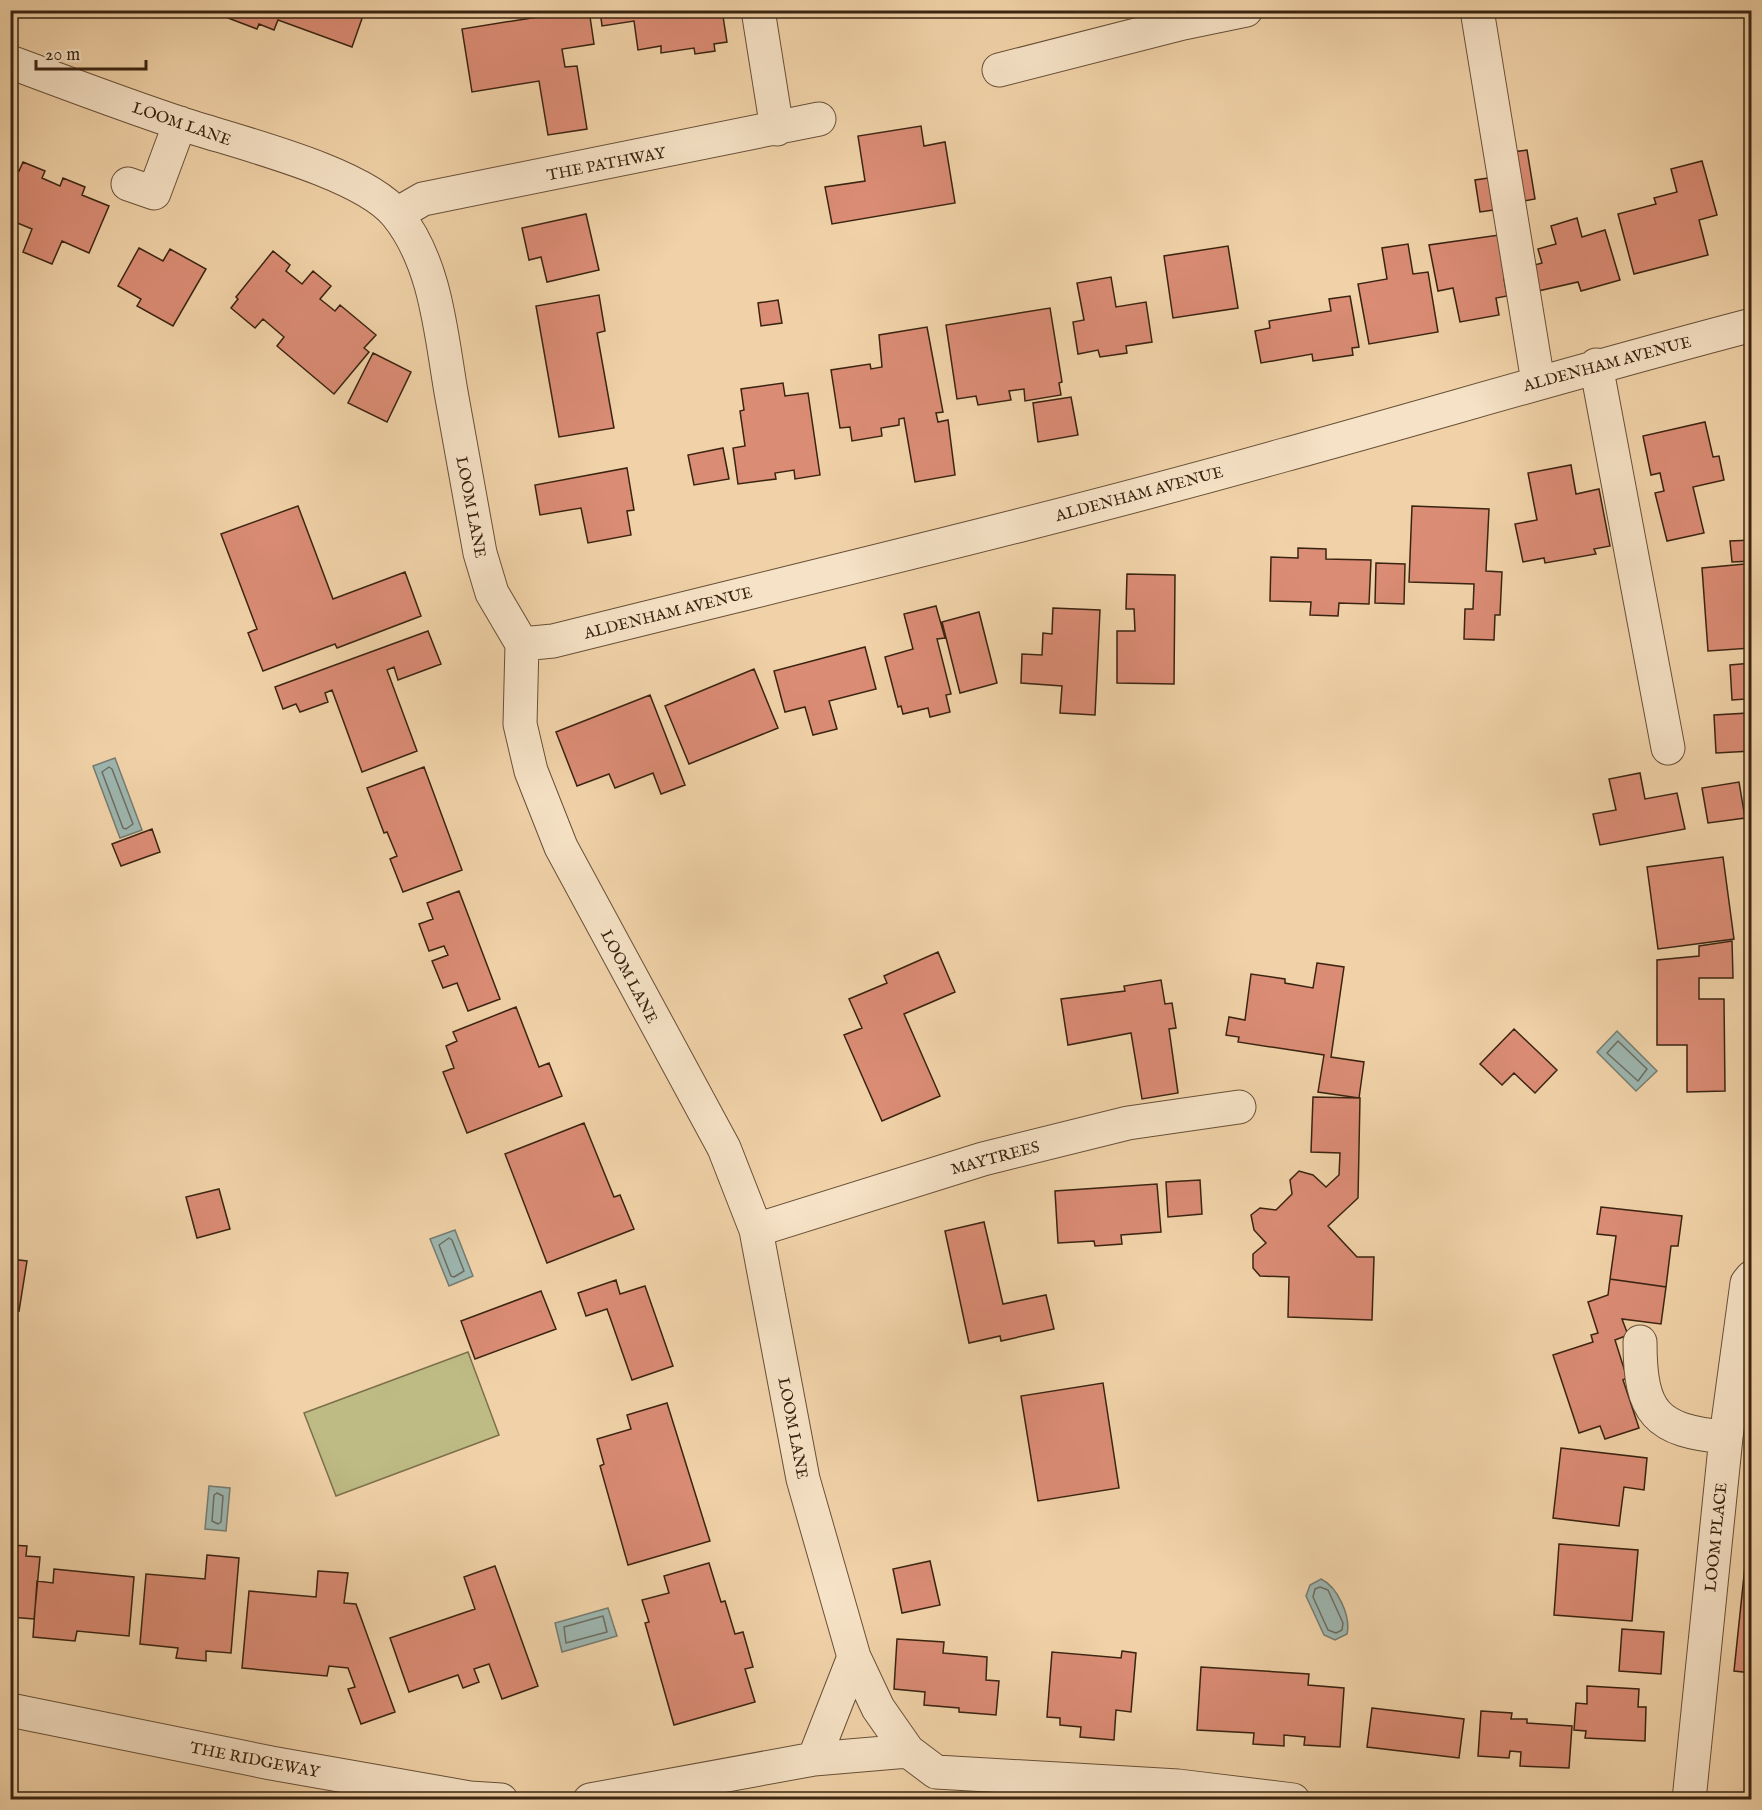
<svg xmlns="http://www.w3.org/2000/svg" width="1762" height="1810" viewBox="0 0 1762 1810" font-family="'IM FELL English',serif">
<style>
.green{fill:#bebb85;stroke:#7c704b;stroke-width:1.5}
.water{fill:#9db6b0;stroke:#757c70;stroke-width:1.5}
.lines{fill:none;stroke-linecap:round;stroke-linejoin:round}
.shore{stroke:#6c6d60;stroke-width:1.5}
.building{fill:#db8c75;stroke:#3a2411;stroke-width:1.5}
.minor-casing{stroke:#685037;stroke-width:35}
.minor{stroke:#f6e2c6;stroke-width:33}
.labels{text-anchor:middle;stroke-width:4.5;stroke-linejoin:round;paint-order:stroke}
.street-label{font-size:16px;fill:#3a2411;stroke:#f6e2c6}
</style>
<rect width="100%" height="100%" fill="#f1d2a8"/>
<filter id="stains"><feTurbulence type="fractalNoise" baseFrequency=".00333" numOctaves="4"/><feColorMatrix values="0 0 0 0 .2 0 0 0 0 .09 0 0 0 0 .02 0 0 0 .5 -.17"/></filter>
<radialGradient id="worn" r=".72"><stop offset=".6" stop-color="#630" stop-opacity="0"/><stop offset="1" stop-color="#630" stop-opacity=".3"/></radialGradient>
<!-- green -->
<path class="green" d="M468,1352L499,1435L336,1496L304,1413Z"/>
<!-- water -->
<path class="water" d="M115,758L142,830L120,838L93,766Z
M1617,1031L1657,1071L1636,1091L1597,1052Z
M455,1230L473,1276L449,1286L430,1239Z
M209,1486L230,1488L226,1531L205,1529Z
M1321,1579C1338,1587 1351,1617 1347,1634L1335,1640L1324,1635L1306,1596L1310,1585Z
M608,1608L617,1636L562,1652L555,1623Z"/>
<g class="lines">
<!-- shore -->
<path class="shore" d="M109,767L112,769L133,824L126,829L123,828L102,772Z
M1618,1041L1647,1069L1638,1081L1607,1053Z
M449,1238L452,1240L464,1271L454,1277L451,1276L439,1245Z
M217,1493L223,1496L221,1522L218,1524L212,1521L214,1495Z
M1320,1587L1328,1590L1343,1623L1342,1630L1336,1633L1328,1630L1313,1597L1315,1589Z
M603,1616L607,1632L566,1643L564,1627Z"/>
</g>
<!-- building -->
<path class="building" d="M230,10H365L352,47L278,20L274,30L259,24L257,29L228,18Z
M550,10H589L594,44L562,49L565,67L577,66L587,129L548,135L539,81L472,92L462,29L550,15Z
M600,10H722L727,42L714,44L715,51L695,54L694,48L661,53V46L638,50L634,21L602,26Z
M816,10H848V12L816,16Z
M921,126L924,146L945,142L955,203L832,224L825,187L865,181L858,136Z
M1527,150L1535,199L1519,202L1512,152Z
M1702,161L1717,215L1699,220L1708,255L1634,274L1618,214L1656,204L1654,198L1677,192L1671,169Z
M23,162L45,171L42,178L60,186L63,178L85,187L82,195L109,206L89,253L62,241L52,264L23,252L32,229L10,220V168L19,171Z
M1495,177L1500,209L1480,212L1475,180Z
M586,214L599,270L547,282L541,257L529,260L522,228Z
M1577,218L1582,237L1605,230L1620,280L1581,291L1578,282L1538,291L1531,266L1542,263L1538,249L1556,244L1551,226Z
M1506,234L1514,277L1504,279L1507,296L1496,298L1499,315L1460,322L1453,288L1438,291L1429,245Z
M1408,244L1413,274L1428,272L1438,332L1369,344L1358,284L1387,279L1382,248Z
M1228,246L1238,308L1173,318L1164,256Z
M139,248L163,261L170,249L206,269L173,326L137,306L141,299L118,286Z
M273,251L290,265L286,271L302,284L313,271L331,286L320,299L335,311L340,305L376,335L364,348L369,352L334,394L277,346L284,337L263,319L255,328L231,308L238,299L236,297Z
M1111,277L1116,307L1146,302L1152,342L1126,346L1127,353L1100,357L1098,350L1078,354L1073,322L1084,320L1077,283Z
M599,295L605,331L597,333L614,428L559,437L536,306Z
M1350,296L1359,347L1352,348L1353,355L1313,361L1312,354L1261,363L1255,331L1270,328L1269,321L1331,311L1329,299Z
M778,300L782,323L761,326L758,303Z
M1050,308L1062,382L1059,383L1061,395L1025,401L1024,389L1009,391L1011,400L978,405L976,396L957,399L946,325Z
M927,327L943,412L936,413L938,422L948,420L955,475L915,482L904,418L899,419V425L881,428L882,436L852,441L850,427L840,428L831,370L870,364L871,369L882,367L879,335Z
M373,353L411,372L387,422L348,403Z
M783,383L785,396L808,393L820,475L795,479L794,470L775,473L776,479L738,484L733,448L745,446L740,411L744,410L741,389Z
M1071,397L1078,435L1038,442L1033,403Z
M1705,422L1713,457L1719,456L1724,480L1693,487L1704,533L1667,541L1655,493L1664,491L1660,473L1651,475L1643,436Z
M723,448L729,479L694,485L688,455Z
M1571,465L1576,494L1599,489L1610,546L1594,549L1596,554L1545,563L1544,558L1523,562L1515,524L1537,520L1528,473Z
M627,468L634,510L627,511L631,535L588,543L581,508L540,515L535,485Z
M298,506L333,599L405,572L421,616L337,648L335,644L263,671L248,633L257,629L221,534Z
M1412,506L1489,509L1486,571L1502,572L1500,615H1495L1494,640L1464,639L1465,609H1473L1474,584L1409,582Z
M1752,540V561L1732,562L1730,541Z
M1298,548L1326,549V559L1371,560L1369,604L1339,603L1338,616L1310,615L1311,602L1270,601L1271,557L1298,558Z
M1376,563L1405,564L1404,604L1375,603Z
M1745,564H1752V651L1751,648L1708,651L1702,568Z
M1127,574L1175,575L1174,684L1117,683V631H1135L1134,609H1126Z
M936,606L945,638L937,639L951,694L946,695L950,712L930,717L928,708L903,714L901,706L898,707L885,657L913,649L904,614Z
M1053,608L1100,610L1095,715L1060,713L1062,686L1021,683L1022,654L1042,655L1043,633L1052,634Z
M979,612L997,683L960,693L942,622Z
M428,631L441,664L398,680L394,667L387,670L417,751L362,772L332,690L325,693L328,702L300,712L296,704L283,709L275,687Z
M865,647L876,689L829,701L837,729L813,735L805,707L785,712L774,671Z
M1752,663V751L1716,753L1714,715L1748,713L1746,699L1732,700L1730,665Z
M754,669L778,728L689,764L665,706Z
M650,695L685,785L661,794L653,773L615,788L609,774L577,786L556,732Z
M424,767L462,870L403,892L390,859L397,856L387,832L384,833L367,788Z
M1640,773L1645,799L1677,793L1685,829L1600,845L1593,814L1616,810L1609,779Z
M1739,782L1745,818L1708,823L1702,788Z
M152,829L160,852L121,866L112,844Z
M1723,857L1734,939L1658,949L1647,867Z
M459,891L500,999L468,1011L457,983L443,988L432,961L448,955L444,946L429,951L419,924L433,919L427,903Z
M1732,941L1733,978H1699V999H1724L1725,1091L1687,1092V1045H1657V960L1699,956V946Z
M938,952L955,992L904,1014L940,1096L882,1121L844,1035L862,1028L849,999L887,983L884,976Z
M1317,963L1344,967L1331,1057L1364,1062L1359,1098L1318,1092L1324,1055L1238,1042L1239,1037L1226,1035L1229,1017L1245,1020L1251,974L1285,979V983L1313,988Z
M1161,980L1165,1004L1172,1003L1176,1028L1169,1029L1178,1093L1142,1099L1131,1033L1068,1045L1061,999L1125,991L1124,986Z
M516,1007L539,1067L549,1063L562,1096L467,1133L443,1072L454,1068L446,1046L457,1041L453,1032Z
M1514,1029L1557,1070L1535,1093L1514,1073L1502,1085L1480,1064Z
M1313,1097L1360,1098L1358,1198L1328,1226L1357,1257H1374L1372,1320L1288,1317L1289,1277L1260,1276L1253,1268V1254L1266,1243L1254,1230L1251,1215L1260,1208L1276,1210L1292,1194L1290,1180L1299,1171L1313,1175L1326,1187L1339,1175L1340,1153L1311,1152Z
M584,1123L614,1197L620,1195L634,1229L547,1263L505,1154Z
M1200,1180L1202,1214L1168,1217L1166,1182Z
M1157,1184L1161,1232L1121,1235L1122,1244L1095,1246L1094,1241L1058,1243L1055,1191Z
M219,1189L230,1229L197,1238L186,1197Z
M1601,1207L1682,1216L1678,1246H1671L1666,1287L1610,1279L1616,1236L1597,1234Z
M984,1222L1003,1304L1046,1295L1054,1329L1001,1341L1000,1336L969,1343L945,1231Z
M10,1230L16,1231L11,1259L27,1261L19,1311L10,1309Z
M1610,1279L1666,1287L1661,1324L1622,1319L1628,1335L1615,1340L1627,1378L1623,1380L1639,1428L1605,1439L1600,1426L1579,1433L1553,1355L1593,1342L1591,1335L1598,1333L1588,1302L1608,1295Z
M616,1280L620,1294L645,1286L673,1366L632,1380L607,1309L586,1316L578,1293Z
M541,1291L556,1329L475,1359L461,1321Z
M1103,1383L1119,1488L1038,1501L1021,1396Z
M667,1403L710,1541L628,1565L600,1466L604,1464L597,1439L631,1429L627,1415Z
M1561,1448L1647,1458L1644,1490L1624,1487L1619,1526L1553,1518Z
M1559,1544L1638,1550L1632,1621L1554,1615Z
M10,1545L27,1546L26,1556L40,1557L34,1619L10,1617Z
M1747,1547L1752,1548V1673L1734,1671Z
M207,1555L239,1558L231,1653L206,1651V1661L176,1658L178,1648L140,1644L146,1574L205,1579Z
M930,1561L940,1605L902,1613L893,1569Z
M709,1563L721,1602L725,1601L735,1634L743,1632L753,1667L745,1669L755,1702L674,1725L645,1623L649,1622L642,1600L669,1593L664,1576Z
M495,1566L538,1686L502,1699L489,1664L474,1669L479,1682L463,1688L458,1675L409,1692L390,1638L475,1609L464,1577Z
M54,1569L134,1577L129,1636L77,1631L75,1641L33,1637L37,1581L53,1583Z
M318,1571L348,1573L344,1603L356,1604L395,1712L361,1724L348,1689L355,1687L348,1668L329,1666L327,1676L242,1668L249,1591L316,1597Z
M1622,1629L1664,1632L1661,1674L1619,1671Z
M897,1639L944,1642L943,1653L987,1657L986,1680L999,1681L996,1715L959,1712V1708L924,1705L925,1692L894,1689Z
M1122,1651L1136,1653L1131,1712L1116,1710L1114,1740L1080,1737L1081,1727L1060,1725V1718L1047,1717L1052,1652L1121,1658Z
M1201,1667L1309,1674L1308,1685L1344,1688L1340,1747L1304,1745L1305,1737L1284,1735V1746L1253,1744L1254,1733L1197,1730Z
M1587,1686L1639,1689L1638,1707H1646L1645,1741L1585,1738L1586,1731L1574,1730L1576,1703L1587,1704Z
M1372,1708L1464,1719L1459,1758L1367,1747Z
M1481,1711L1512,1713L1511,1719H1527V1723L1572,1726L1569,1768L1520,1766L1521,1752L1510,1751L1509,1758L1478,1756Z"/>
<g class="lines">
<!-- minor casing -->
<g class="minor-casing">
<path id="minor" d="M758,10L777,129
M1477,10L1538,382
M10,62C67,83 124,105 182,124C236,142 363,172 397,215C436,263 441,334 451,392C461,446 470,500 480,553L492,593L522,644L520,724L531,771L561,847L724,1148L756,1230L803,1479L854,1657L878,1708L908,1751L936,1772L1178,1786L1293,1800
M999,70L1183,23L1246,10
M128,184L154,193L180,123
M397,214L423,199L819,119
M1596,365L1668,748
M522,644L553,641C797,580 1042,523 1284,455C1440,412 1595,366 1752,325
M756,1230L983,1159L1128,1123L1239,1107
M1640,1342C1640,1413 1656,1431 1726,1437
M10,1710L271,1763L470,1798L501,1800
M814,1759L854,1657
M590,1800L814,1759L908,1751
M1689,1800L1726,1437L1747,1283L1752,1277"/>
</g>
<!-- minor -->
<use href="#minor" class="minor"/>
</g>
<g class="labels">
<!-- street labels -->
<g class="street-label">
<text transform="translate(182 123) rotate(19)" y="6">LOOM LANE</text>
<text transform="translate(606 163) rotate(-11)" y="6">THE PATHWAY</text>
<text transform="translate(1607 363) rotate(-15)" y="6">ALDENHAM AVENUE</text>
<text transform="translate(1139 493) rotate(-15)" y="6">ALDENHAM AVENUE</text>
<text transform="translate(472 507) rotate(79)" y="6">LOOM LANE</text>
<text transform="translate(668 612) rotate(-14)" y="6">ALDENHAM AVENUE</text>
<text transform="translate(630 976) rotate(62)" y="6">LOOM LANE</text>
<text transform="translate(995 1157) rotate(-15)" y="6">MAYTREES</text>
<text transform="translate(794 1428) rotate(79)" y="6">LOOM LANE</text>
<text transform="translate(1715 1537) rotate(-84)" y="6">LOOM PLACE</text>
<text transform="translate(255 1759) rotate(11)" y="6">THE RIDGEWAY</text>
</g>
</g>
<!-- margin -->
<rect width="1762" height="1810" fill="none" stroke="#f1d2a8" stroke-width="36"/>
<rect x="12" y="12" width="1738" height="1786" fill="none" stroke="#3a2411" stroke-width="3"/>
<rect x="18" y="18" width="1726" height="1774" fill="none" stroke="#3a2411" stroke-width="1.5"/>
<!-- scale -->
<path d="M36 60v9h110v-9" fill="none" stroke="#3a2411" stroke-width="3"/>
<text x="45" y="60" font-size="18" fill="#3a2411" stroke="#f6e2c6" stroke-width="4.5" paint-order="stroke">20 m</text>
<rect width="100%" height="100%" filter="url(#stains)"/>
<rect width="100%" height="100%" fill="url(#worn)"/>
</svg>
